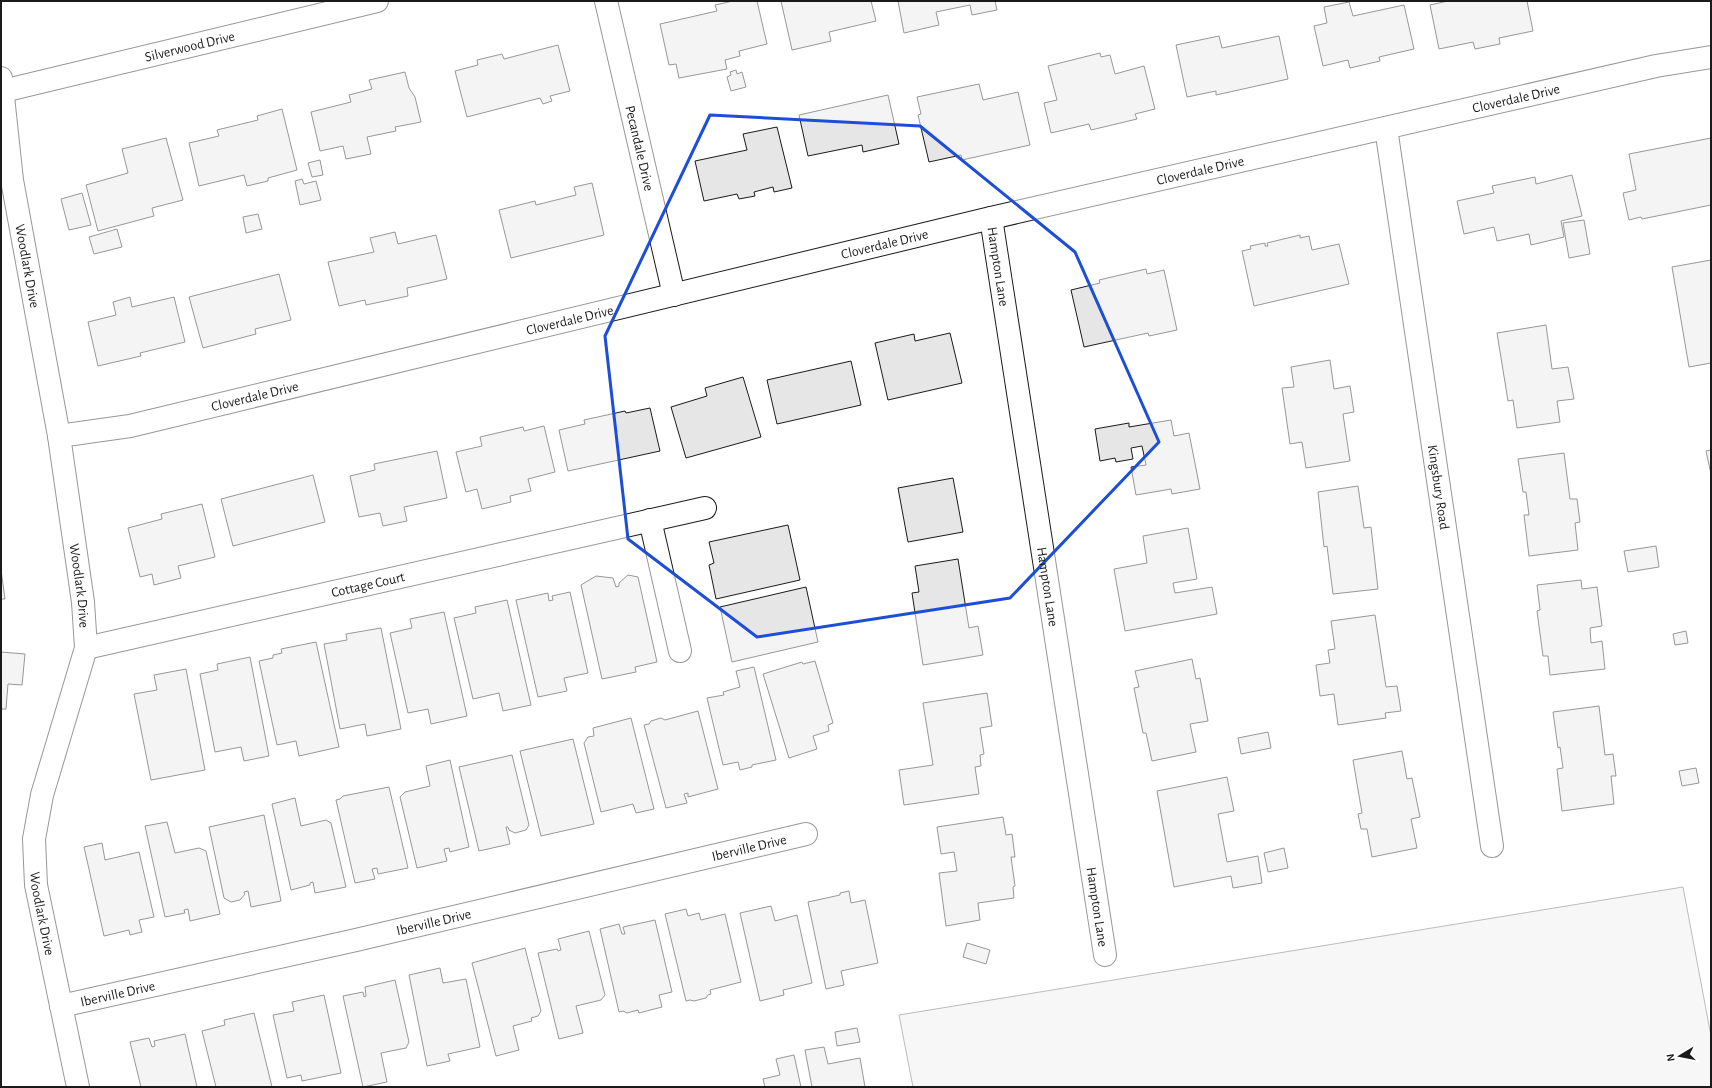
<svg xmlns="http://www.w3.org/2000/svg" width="1712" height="1088" viewBox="0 0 1712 1088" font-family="'Alegreya Sans',sans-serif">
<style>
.built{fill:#ededed;stroke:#6a6a6a}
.building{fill:#e6e6e6;stroke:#1a1a1a}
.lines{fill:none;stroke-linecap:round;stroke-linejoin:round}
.minor-casing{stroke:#1a1a1a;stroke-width:24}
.minor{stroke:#fff;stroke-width:22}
.marked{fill:none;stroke:#1d4ed8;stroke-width:3;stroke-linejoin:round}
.labels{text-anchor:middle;stroke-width:3;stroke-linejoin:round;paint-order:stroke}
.street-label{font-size:14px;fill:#1a1a1a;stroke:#fff}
</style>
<rect width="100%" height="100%" fill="#fff"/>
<!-- built -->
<path class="built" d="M1683,887L1711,1036V1087H913L899,1015Z"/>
<!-- building -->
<path class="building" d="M733,1H757L767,44L739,51L740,56L725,60L727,69L679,78L676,64L669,65L660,24L717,11L715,5Z
M781,1H871L876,21L829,32L831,41L792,50Z
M898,1H995L997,10L972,15L970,5L936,12L939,25L904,33Z
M1448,1H1527L1533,31L1499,38L1500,44L1475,49L1473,42L1439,49L1430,5Z
M1349,2L1353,16L1404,5L1414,49L1379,57L1380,61L1350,68L1348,60L1323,66L1314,26L1327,23L1324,7Z
M1219,36L1222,48L1279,36L1288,79L1216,95V91L1187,97L1176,45Z
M558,45L570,91L550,96L552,101L543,104L540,98L467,117L455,71L478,65L477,60L502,54L504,59Z
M1100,53L1101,57L1110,55L1115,74L1144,66L1155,109L1135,114L1137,119L1091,130L1089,124L1051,133L1044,103L1057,100L1048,66Z
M736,70L737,74L742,72L746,87L731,91L727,77L731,75L730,72Z
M405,72L409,88L415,97L421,122L395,127L396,131L367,137L371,154L346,159L343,146L320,151L311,112L351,102L349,95L372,89L369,80Z
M979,84L983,100L1018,92L1030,145L962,160L961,155L929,162L918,115L921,114L917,97Z
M888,95L899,144L863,152L862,145L808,156L799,115Z
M282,109L297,170L268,178V181L247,186L244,175L199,186L189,143L219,136L217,130L258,120L257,116Z
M777,127L792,188L774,192L773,187L754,192L755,196L739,199L737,194L704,201L695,161L747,150L743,134Z
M166,138L183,200L152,208L154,216L98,231L86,185L128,173L122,149Z
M1711,138V205L1642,219L1641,217L1629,220L1623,193L1636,190L1629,154Z
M320,160L323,175L312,177L308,163Z
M1572,175L1582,216L1561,221L1564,237L1531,245L1529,234L1497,241L1494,227L1464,234L1457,201L1494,193L1492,186L1535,177L1536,184Z
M302,179L304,184L316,181L321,200L300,205L295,181Z
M592,183L604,235L511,258L499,210L535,201L536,205L576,195L574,187Z
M82,193L91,225L69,230L61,199Z
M258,214L262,229L246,233L243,217Z
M1584,220L1590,254L1569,258L1563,223Z
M117,229L122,247L94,254L89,237Z
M395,232L398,244L436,235L447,279L407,288L408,296L366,305L365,300L339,306L328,262L374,252L370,238Z
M1300,235V238L1309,236L1312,250L1339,244L1349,284L1254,306L1242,251L1251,249L1250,246L1265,243V246H1268L1267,243Z
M1711,260V363L1689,367L1672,267Z
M1146,269L1147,274L1164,270L1177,330L1149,336L1148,333L1084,347L1071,290L1100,283L1099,280Z
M279,274L291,320L255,329L256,334L203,348L189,297Z
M130,297L132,307L174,297L185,342L140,353L141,356L98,366L88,322L116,315L113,302Z
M1546,325L1552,369L1568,367L1574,399L1557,401L1560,422L1517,428L1513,400L1508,401L1497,333Z
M950,333L962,383L888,400L875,343L914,334L915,341Z
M1330,360L1334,389L1350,386L1354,412L1343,414L1350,461L1306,468L1302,442L1290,444L1282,388L1294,387L1291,367Z
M851,361L861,405L777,424L767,380Z
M743,377L761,437L686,458L671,407L707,396L705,388Z
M650,408L660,451L568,471L559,430L585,424L584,420L625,411L626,413Z
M1171,420L1174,436L1189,433L1200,489L1172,494L1171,489L1136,495L1131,467L1146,465L1142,446L1131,448L1133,459L1116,462L1115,458L1100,461L1095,429L1129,423V427Z
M544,426L555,472L528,479L531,491L510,496L511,502L482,509L477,489L466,492L456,452L482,446L480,437L523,427L524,431Z
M1711,450V474L1706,451Z
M437,451L447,498L404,507L407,521L383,526L380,513L359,517L350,476L375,470L374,464Z
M1564,453L1570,499H1577L1580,522L1575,523L1578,550L1529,556L1524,515H1529L1526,492H1523L1518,459Z
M313,475L325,522L233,546L221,499Z
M953,478L963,532L908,542L898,488Z
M1358,486L1364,528L1371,527L1378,589L1333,594L1327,546L1324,547L1318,492Z
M202,504L215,557L178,566L181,578L154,585L152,574L140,577L128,528L162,519L161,514Z
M788,525L800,580L716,599L709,565L714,563L709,542Z
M1188,528L1197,579L1173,583L1175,593L1212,587L1217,614L1125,631L1114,569L1147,563L1143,536Z
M1656,546L1659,567L1628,572L1624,551Z
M958,559L969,628L978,626L983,655L923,665L912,593L919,592L915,566Z
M1,570L5,599H1Z
M628,575L638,577L657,662L635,667L636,672L602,679L581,585L596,576L613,578L616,587L619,586V583Z
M1581,580L1582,589L1597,587L1602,626L1590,628L1591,643L1602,641L1605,669L1550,675L1548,656H1543L1537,611L1540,610L1537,585Z
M806,587L818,642L732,662L720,607Z
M570,592L588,673L564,678L567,691L538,697L516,600L548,593L549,601L553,600L552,596Z
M507,600L531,705L503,711L499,693L473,699L454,618L476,613L475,607Z
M444,612L467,716L431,724L428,709L408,713L390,633L412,628L410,619Z
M1375,615L1386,687L1397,686L1401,711L1385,713L1386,718L1338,725L1334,694L1320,696L1316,665L1330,663L1328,650L1335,649L1331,621Z
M381,628L401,729L367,736L365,724L340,729L324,644L347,640L346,634Z
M1686,631L1688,643L1675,645L1673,634Z
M316,642L339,747L299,756L296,741L277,745L259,661L273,658V655L282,653L281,649Z
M1,652L25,654L22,685L8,684L6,709H1Z
M250,657L269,756L244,761L241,747L215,752L200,674L218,670L217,664Z
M1192,659L1196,679L1200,678L1208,721L1190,724L1196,752L1152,761L1146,733H1143L1134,688L1139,687L1135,671Z
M815,661L833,723L828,725L829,731L813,736L817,749L789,758L763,674L802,662L803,664Z
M754,667L776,760L752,765V767L740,770L738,762L723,765L707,698L724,695L723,692L740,687L736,671Z
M186,669L205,770L151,780L134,694L157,690L154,675Z
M987,693L992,726L980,728L984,754L980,755L981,766L975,767L979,794L904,805L899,770L933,765L923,703Z
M1599,706L1605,755L1613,754L1616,776H1611L1614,804L1562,811L1557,769L1563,768L1560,747L1558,748L1553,712Z
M698,711L718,789L688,797V793L684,794L687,803L666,808L644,725L649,724L651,721L661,718L665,720Z
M631,718L654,809L636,813L633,804L601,812L584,743L588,737L594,736L593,728Z
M1268,732L1271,748L1241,754L1238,738Z
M573,739L594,824L541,836L520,751Z
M1402,751L1407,779L1412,778L1420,817L1411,819L1417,848L1372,857L1367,829H1361L1358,814L1362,813L1353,760Z
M512,755L529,825L526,830L515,833L509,830L508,827H506L510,844L479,851L459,767Z
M450,760L469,847L450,852L449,848L444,849L447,861L417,868L400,797L405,792L430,786L426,766Z
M1696,768L1699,783L1682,786L1679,771Z
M1227,777L1234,811L1218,814L1227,862L1258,856L1262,883L1233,888L1231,876L1174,887L1157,791Z
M389,787L408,868L378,874L377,868L372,869L375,879L355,883L336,800L340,799L343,796Z
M295,798L301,826L326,820L331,823L346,887L315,893L313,882L310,883V885L291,890L272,804Z
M264,815L281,901L251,907L248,891L244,892L245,894L240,900L231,902L224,898L209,827Z
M1003,817L1006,835L1012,834L1015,857H1011L1015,886L1013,887L1014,898L978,903L980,920L946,926L939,873L957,871L954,852L941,854L937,827Z
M167,822L175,853L199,848L206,851L220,914L190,921L188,909L184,910L185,913L165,917L145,826Z
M102,843L105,860L139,852L154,917L139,920L142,932L130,935L129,930L104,936L84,847Z
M1284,848L1288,868L1268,872L1264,853Z
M849,891L851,903L865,900L878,963L841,971L844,985L826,989L808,902L840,895V893Z
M771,906L775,921L797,915L812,983L783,990L784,995L760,1001L740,913Z
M686,909L688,916L699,913L701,920L725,914L741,982L710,990L711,994L708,995L706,998L694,1001L690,1000L686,1001L665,914Z
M655,920L672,992L659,995L662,1007L639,1013L638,1010L627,1013L623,1011L619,1012L600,929L619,924L622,934H625L623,927Z
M589,931L605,995L601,1000L576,1006L583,1033L559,1039L538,953L557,949L558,951L561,950L558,939Z
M967,943L990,950L986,964L963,957Z
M525,948L541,1011L538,1016L531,1018L532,1021L513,1026L519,1050L496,1056L472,963Z
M440,968L443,983L466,979L480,1047L448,1054L450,1061L427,1066L409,975Z
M395,980L409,1042L406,1048L381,1053L387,1082L363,1087L343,996L363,992L364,997L366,996L365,987Z
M324,995L341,1073L302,1081L301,1075L287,1078L273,1015L294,1011L292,1002Z
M254,1013L272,1087H216L202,1031L225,1025L224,1020Z
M857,1028L860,1042L837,1046L835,1032Z
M185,1034L197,1087H141L130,1042L149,1038L152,1047L155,1046L154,1041Z
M824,1047L828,1064L860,1058L865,1087H812L805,1050Z
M794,1055L801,1087H765L763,1079L780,1075L776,1059Z"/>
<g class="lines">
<!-- minor casing -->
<g class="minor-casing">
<g id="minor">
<path id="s1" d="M606,1L674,295"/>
<path id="s2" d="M1,78L12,180L59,436L83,602L86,648L42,795L34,839L36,885L78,1087"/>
<path id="s3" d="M3,91L377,1"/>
<path id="s4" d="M1386,128L1492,846"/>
<path id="s5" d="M991,218L1105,955"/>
<path id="s6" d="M59,436L130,426L991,218L1656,66L1711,57"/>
<path d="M650,520L680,651"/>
<path id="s7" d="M86,648L705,508"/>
<path id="s8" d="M61,1006L356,940L806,834"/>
</g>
</g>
<!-- minor -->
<use href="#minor" class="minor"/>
</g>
<!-- marked area -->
<path d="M0 0H1712V1088H0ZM710,115L920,126L1075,252L1159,442L1010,598L757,637L628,539L605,336Z" fill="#fff" fill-opacity=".55" fill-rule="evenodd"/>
<path class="marked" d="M710,115L920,126L1075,252L1159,442L1010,598L757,637L628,539L605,336Z"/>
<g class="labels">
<!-- street labels -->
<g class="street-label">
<text dy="5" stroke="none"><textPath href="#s3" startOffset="192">Silverwood Drive</textPath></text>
<text dy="5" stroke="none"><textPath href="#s6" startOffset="1496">Cloverdale Drive</textPath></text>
<text dy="5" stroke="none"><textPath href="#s1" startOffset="151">Pecandale Drive</textPath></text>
<text dy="5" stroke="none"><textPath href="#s6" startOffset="1172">Cloverdale Drive</textPath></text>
<text dy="5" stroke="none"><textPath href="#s6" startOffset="848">Cloverdale Drive</textPath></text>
<text dy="5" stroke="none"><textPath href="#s2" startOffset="190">Woodlark Drive</textPath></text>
<text dy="5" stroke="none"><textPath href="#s5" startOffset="49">Hampton Lane</textPath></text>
<text dy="5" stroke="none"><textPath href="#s6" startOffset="524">Cloverdale Drive</textPath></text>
<text dy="5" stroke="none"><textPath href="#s6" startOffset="200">Cloverdale Drive</textPath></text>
<text dy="5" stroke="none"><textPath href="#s4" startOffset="363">Kingsbury Road</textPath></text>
<text dy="5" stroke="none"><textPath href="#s7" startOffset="289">Cottage Court</textPath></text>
<text dy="5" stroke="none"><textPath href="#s2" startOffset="514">Woodlark Drive</textPath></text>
<text dy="5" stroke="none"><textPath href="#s5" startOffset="373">Hampton Lane</textPath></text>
<text dy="5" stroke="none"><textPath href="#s8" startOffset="706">Iberville Drive</textPath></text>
<text dy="5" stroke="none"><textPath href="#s5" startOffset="697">Hampton Lane</textPath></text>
<text dy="5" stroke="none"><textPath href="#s2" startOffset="850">Woodlark Drive</textPath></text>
<text dy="5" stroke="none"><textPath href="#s8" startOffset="382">Iberville Drive</textPath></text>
<text dy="5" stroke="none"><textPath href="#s8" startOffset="58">Iberville Drive</textPath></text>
</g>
</g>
<!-- border -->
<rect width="1712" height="1088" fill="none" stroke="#1a1a1a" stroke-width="4"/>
<!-- north arrow -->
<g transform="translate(1680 1056) rotate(260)" stroke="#ffffff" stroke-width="3" paint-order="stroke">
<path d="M0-3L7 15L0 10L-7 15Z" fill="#1a1a1a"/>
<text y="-6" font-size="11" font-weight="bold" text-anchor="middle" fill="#1a1a1a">N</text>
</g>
</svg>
